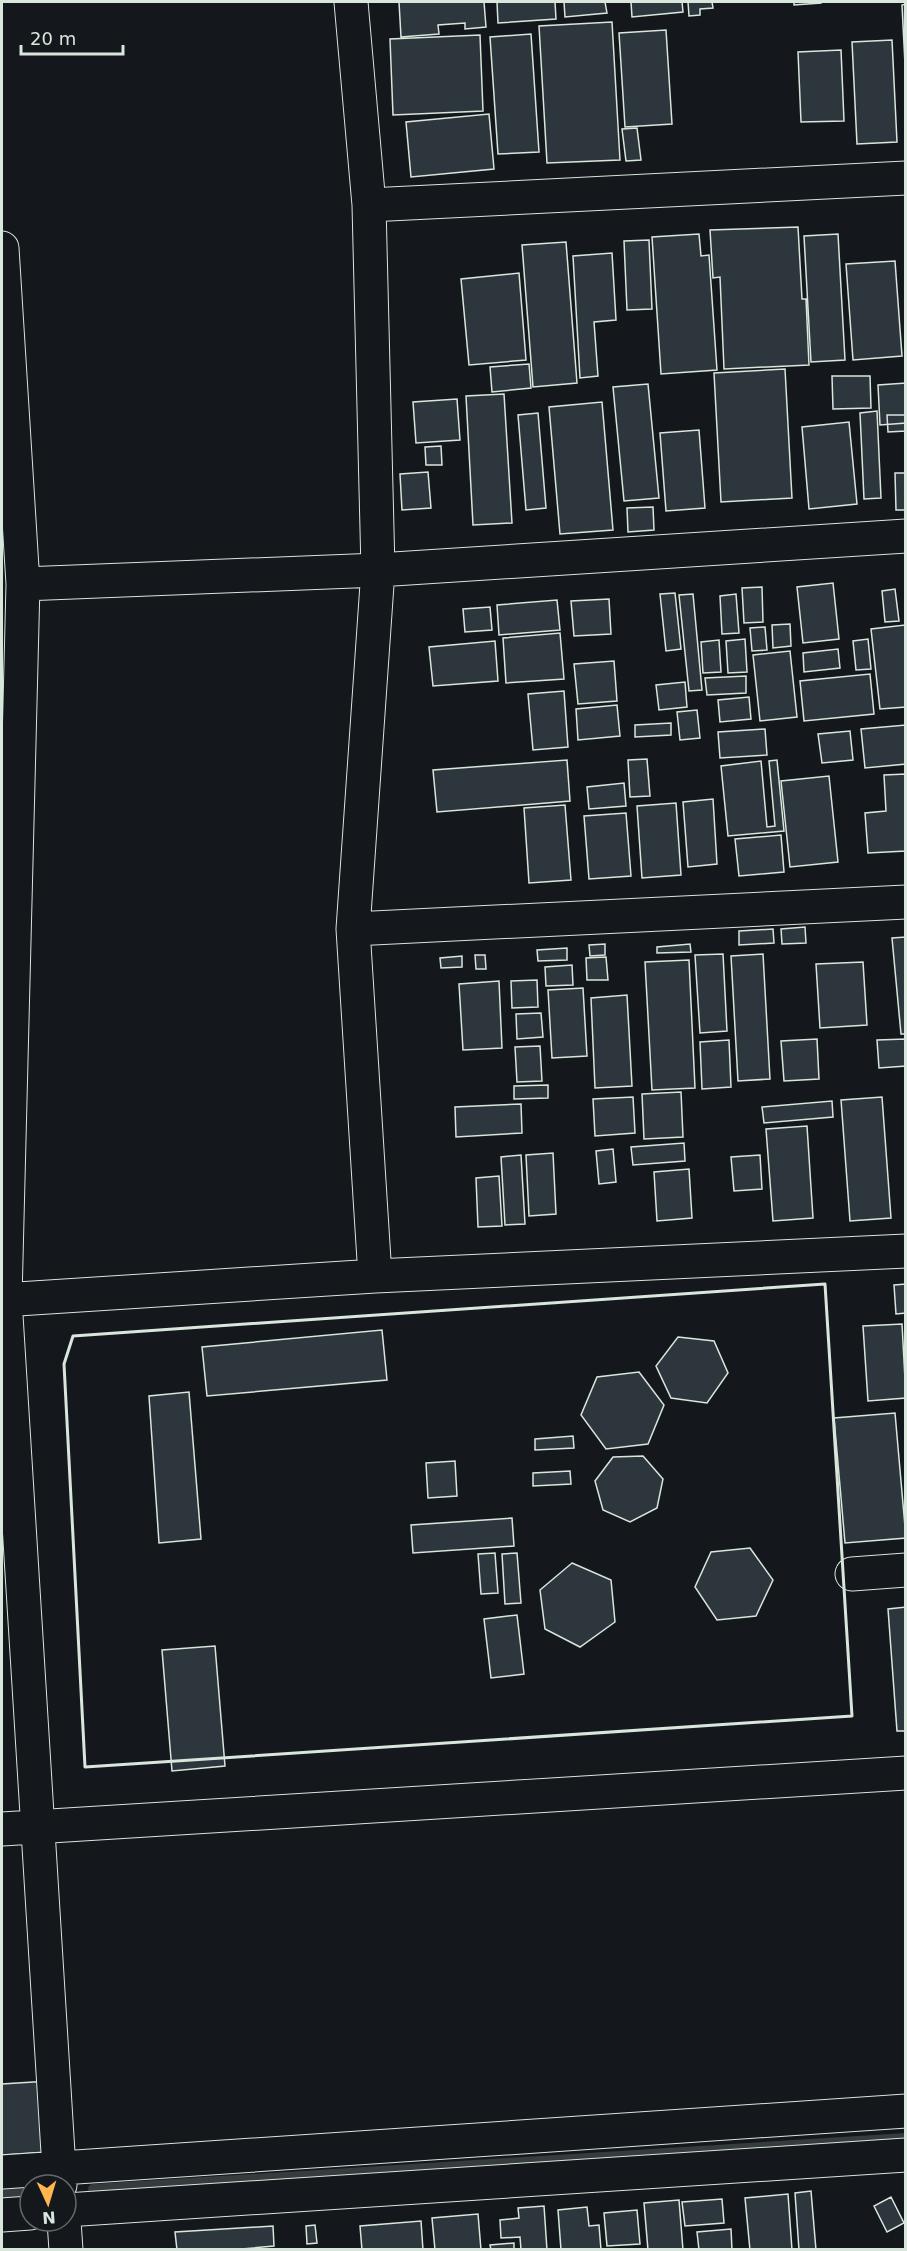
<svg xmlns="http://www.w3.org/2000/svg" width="907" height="2251" viewBox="0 0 907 2251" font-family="'DejaVu Sans',sans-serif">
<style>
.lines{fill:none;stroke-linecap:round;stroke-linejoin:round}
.stream{stroke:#363b3e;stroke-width:10}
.building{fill:#2c363c;stroke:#d8e6dc;stroke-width:1.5}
.minor-casing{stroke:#d8e6dc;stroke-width:35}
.minor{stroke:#14181c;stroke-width:33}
.wall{stroke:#d8e6dc;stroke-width:3}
</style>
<rect width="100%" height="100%" fill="#14181c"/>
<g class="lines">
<!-- stream -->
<path class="stream" d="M93,2189L906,2138
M2,2193L30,2192"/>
</g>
<!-- building -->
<path class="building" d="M399,2H484L486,27L465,29V23L438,25L439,34L401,37Z
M497,2H555L556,19L498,23Z
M564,2H605L607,13L565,17Z
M631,2H682L683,12L632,17Z
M688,2H712L713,8L700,9V15L689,16Z
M794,2H821V3L794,5Z
M906,4V84L902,5Z
M612,22L620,160L547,163L539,26Z
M666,30L672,124L625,127L619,33Z
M531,34L539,152L498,154L490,37Z
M480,35L483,111L393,115L390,39Z
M892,40L897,142L857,144L852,42Z
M841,50L844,121L801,122L798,52Z
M489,114L494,169L411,177L406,122Z
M637,128L641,160L626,161L622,129Z
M798,227L802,299H806L809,365L724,369L720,277L713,278L710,230Z
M699,234L701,256L709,255L717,370L661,374L652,237Z
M838,234L845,360L811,362L804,236Z
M649,240L652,309L627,310L624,241Z
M566,242L577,383L533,387L522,245Z
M612,253L616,320L594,322L598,376L580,378L573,256Z
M895,261L902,356L853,360L846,264Z
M519,273L526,360L469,365L461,279Z
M529,364L531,388L492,392L490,367Z
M785,369L792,498L721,502L714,373Z
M832,376H870L871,408L833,409Z
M906,383V423L880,425L878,385Z
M648,384L659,498L624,501L613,387Z
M504,394L512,523L473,525L466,396Z
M457,399L460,440L416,443L413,402Z
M602,402L613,530L560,534L549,407Z
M877,411L881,498L864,499L860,413Z
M538,413L546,508L526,510L518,415Z
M887,415H906V431L888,432Z
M849,422L857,504L809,509L802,427Z
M699,430L705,508L666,511L660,433Z
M441,446L442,465H426L425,447Z
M428,472L431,508L402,510L400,474Z
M895,473H906V510H896Z
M653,507L654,530L628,532L627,508Z
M833,583L839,639L803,643L797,587Z
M762,587L763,622L744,623L742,588Z
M895,589L899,621L885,622L882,591Z
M675,593L681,649L666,651L660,594Z
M693,594L702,690L689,691L679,595Z
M736,594L739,633L722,634L720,596Z
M609,599L611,634L574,636L571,601Z
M557,600L560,630L499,635L497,605Z
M490,607L492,630L465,632L463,609Z
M790,624L791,646L773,648L772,625Z
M905,625L906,707L880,709L871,629Z
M765,627L767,650L752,651L750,628Z
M560,633L564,679L506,683L503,638Z
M745,639L747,672L728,673L726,641Z
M868,639L871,669L856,670L853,641Z
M719,640L721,672L703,673L701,642Z
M495,641L498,681L433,686L429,647Z
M838,649L840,668L804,672L803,653Z
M790,651L797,717L760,721L753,655Z
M614,661L617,701L578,704L574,664Z
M870,674L874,714L804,721L800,681Z
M746,676V693L707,695L705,678Z
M685,682L687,707L659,710L656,685Z
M564,691L568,747L533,750L528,694Z
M749,697L751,719L720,722L718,700Z
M617,705L620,736L578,740L576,709Z
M697,710L700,738L680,740L677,712Z
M671,723V735L635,737V725Z
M906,725V764L865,768L861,729Z
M765,729L767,755L720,758L718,732Z
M850,731L853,760L822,763L818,734Z
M647,759L650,796L630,797L628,760Z
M567,760L570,801L437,812L433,770Z
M777,760L784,831L728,836L721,766L761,761L767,827L775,826L769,761Z
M906,774V851L868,853L865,813L886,811L884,775Z
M829,776L838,862L790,867L781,781Z
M624,783L626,806L589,809L587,787Z
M713,799L717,864L688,867L683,802Z
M676,803L681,875L642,878L637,806Z
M565,805L571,880L529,883L524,808Z
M626,813L631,876L589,879L584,816Z
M781,835L784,872L739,876L735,839Z
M805,927L806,943L782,944L781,929Z
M773,929L774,943L739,945V931Z
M906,937V1034H901L892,938Z
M605,944V955L590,956L589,945Z
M690,944L691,952L657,953V947Z
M567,948V960L538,961L537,950Z
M723,954L727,1031L700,1033L695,955Z
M763,954L770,1079L738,1081L731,956Z
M475,955H485L486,969H476Z
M462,956V967L441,968L440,958Z
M606,957L608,980H587L586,958Z
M689,960L695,1088L652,1090L645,962Z
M863,962L867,1025L820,1028L816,964Z
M572,965L573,985L546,986L545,967Z
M537,980L538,1007L512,1008L511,981Z
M499,981L502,1048L463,1050L459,984Z
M583,988L587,1056L552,1058L548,990Z
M627,995L632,1086L595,1088L591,998Z
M541,1013L543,1037L517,1039L516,1014Z
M817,1039L819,1079L784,1081L781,1041Z
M906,1039V1066L879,1068L877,1040Z
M729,1040L731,1087L702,1089L700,1042Z
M540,1046L542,1081L517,1082L515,1047Z
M548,1085V1098L514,1099V1086Z
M681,1092L683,1137L644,1139L642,1094Z
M633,1097L635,1133L595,1136L593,1099Z
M882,1097L891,1218L850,1221L841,1100Z
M832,1101L833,1117L764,1123L762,1107Z
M521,1104L522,1133L456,1137L455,1107Z
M807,1126L813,1218L773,1221L766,1129Z
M684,1143L685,1161L633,1165L631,1147Z
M613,1149L616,1182L599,1184L596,1151Z
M553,1153L556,1214L529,1216L526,1155Z
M521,1155L525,1224L505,1225L501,1157Z
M760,1155L762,1189L734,1191L731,1157Z
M689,1169L692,1218L657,1221L654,1172Z
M499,1176L502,1226L478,1227L476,1178Z
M906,1284V1313L896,1314L894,1285Z
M902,1324L906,1398L868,1401L863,1326Z
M382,1330L387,1380L207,1396L202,1347Z
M678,1337L714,1341L728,1373L707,1403L671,1398L656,1366Z
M639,1372L664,1405L648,1444L606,1449L581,1415L597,1377Z
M189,1392L201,1539L159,1543L149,1396Z
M895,1413L906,1538L845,1543L834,1418Z
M573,1436L574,1448L535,1450V1439Z
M643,1456L663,1479L657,1508L630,1522L603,1510L595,1481L613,1457Z
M455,1461L457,1496L428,1498L426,1463Z
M570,1471L571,1484L533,1486V1473Z
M512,1518L514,1546L413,1553L411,1525Z
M750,1548L773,1580L756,1616L717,1620L695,1587L711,1552Z
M495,1553L498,1593L481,1594L478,1554Z
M517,1553L521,1603L505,1604L502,1554Z
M572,1563L611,1580L615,1622L580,1647L545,1629L540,1590Z
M906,1607V1731H897L888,1609Z
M517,1615L524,1674L491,1678L484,1619Z
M215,1646L225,1766L172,1771L162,1650Z
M49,2081L62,2151L2,2155V2084Z
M811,2191L816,2250H799L795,2193Z
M788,2194L792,2250H750L745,2198Z
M891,2197L904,2223L887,2232L874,2206Z
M722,2199L724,2223L685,2226L682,2202Z
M679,2200L683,2250H648L644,2203Z
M544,2206L547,2250H521L520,2237L501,2238L500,2220L519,2218L518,2208Z
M587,2207L589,2226L599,2225L601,2250H561L558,2210Z
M637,2210L640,2244L607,2246L604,2213Z
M478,2214L481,2250H435L432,2218Z
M421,2221L423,2250H362L360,2226Z
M315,2225L317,2243L307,2244L306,2226Z
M273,2226L274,2246L230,2250H177L175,2232Z
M731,2229L732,2250H699L697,2232Z
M514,2243V2250H491L490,2245Z"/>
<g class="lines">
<!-- minor casing -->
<g class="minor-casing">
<path id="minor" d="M351,2L369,205L378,570L353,929L375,1276
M369,205L906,178
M2,248L23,584L5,1299L60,2185
M23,584L378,570L906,536
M353,929L906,902
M2,1300L375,1276L906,1251
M852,1574L906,1570
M2,1829L906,1773
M2,2172L906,2111
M66,2210L906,2155
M2,2215L30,2213
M64,2221L66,2250"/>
</g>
<!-- minor -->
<use href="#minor" class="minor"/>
<!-- wall -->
<path class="wall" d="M825,1284L852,1716L85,1767L64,1364L73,1336Z"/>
</g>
<!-- border -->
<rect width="907" height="2251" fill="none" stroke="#d8e6dc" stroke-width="6"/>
<!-- north arrow -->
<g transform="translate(48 2203) rotate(176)"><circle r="28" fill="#14181c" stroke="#626a69" stroke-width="1.5"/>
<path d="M0-4.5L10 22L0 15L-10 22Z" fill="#ffb74d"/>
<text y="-9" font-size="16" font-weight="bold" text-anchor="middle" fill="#d8e6dc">N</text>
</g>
<!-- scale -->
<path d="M21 45v9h102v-9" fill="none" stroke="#d8e6dc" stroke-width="3"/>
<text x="30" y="45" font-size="18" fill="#d8e6dc" stroke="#14181c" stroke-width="4.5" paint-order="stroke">20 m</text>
</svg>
